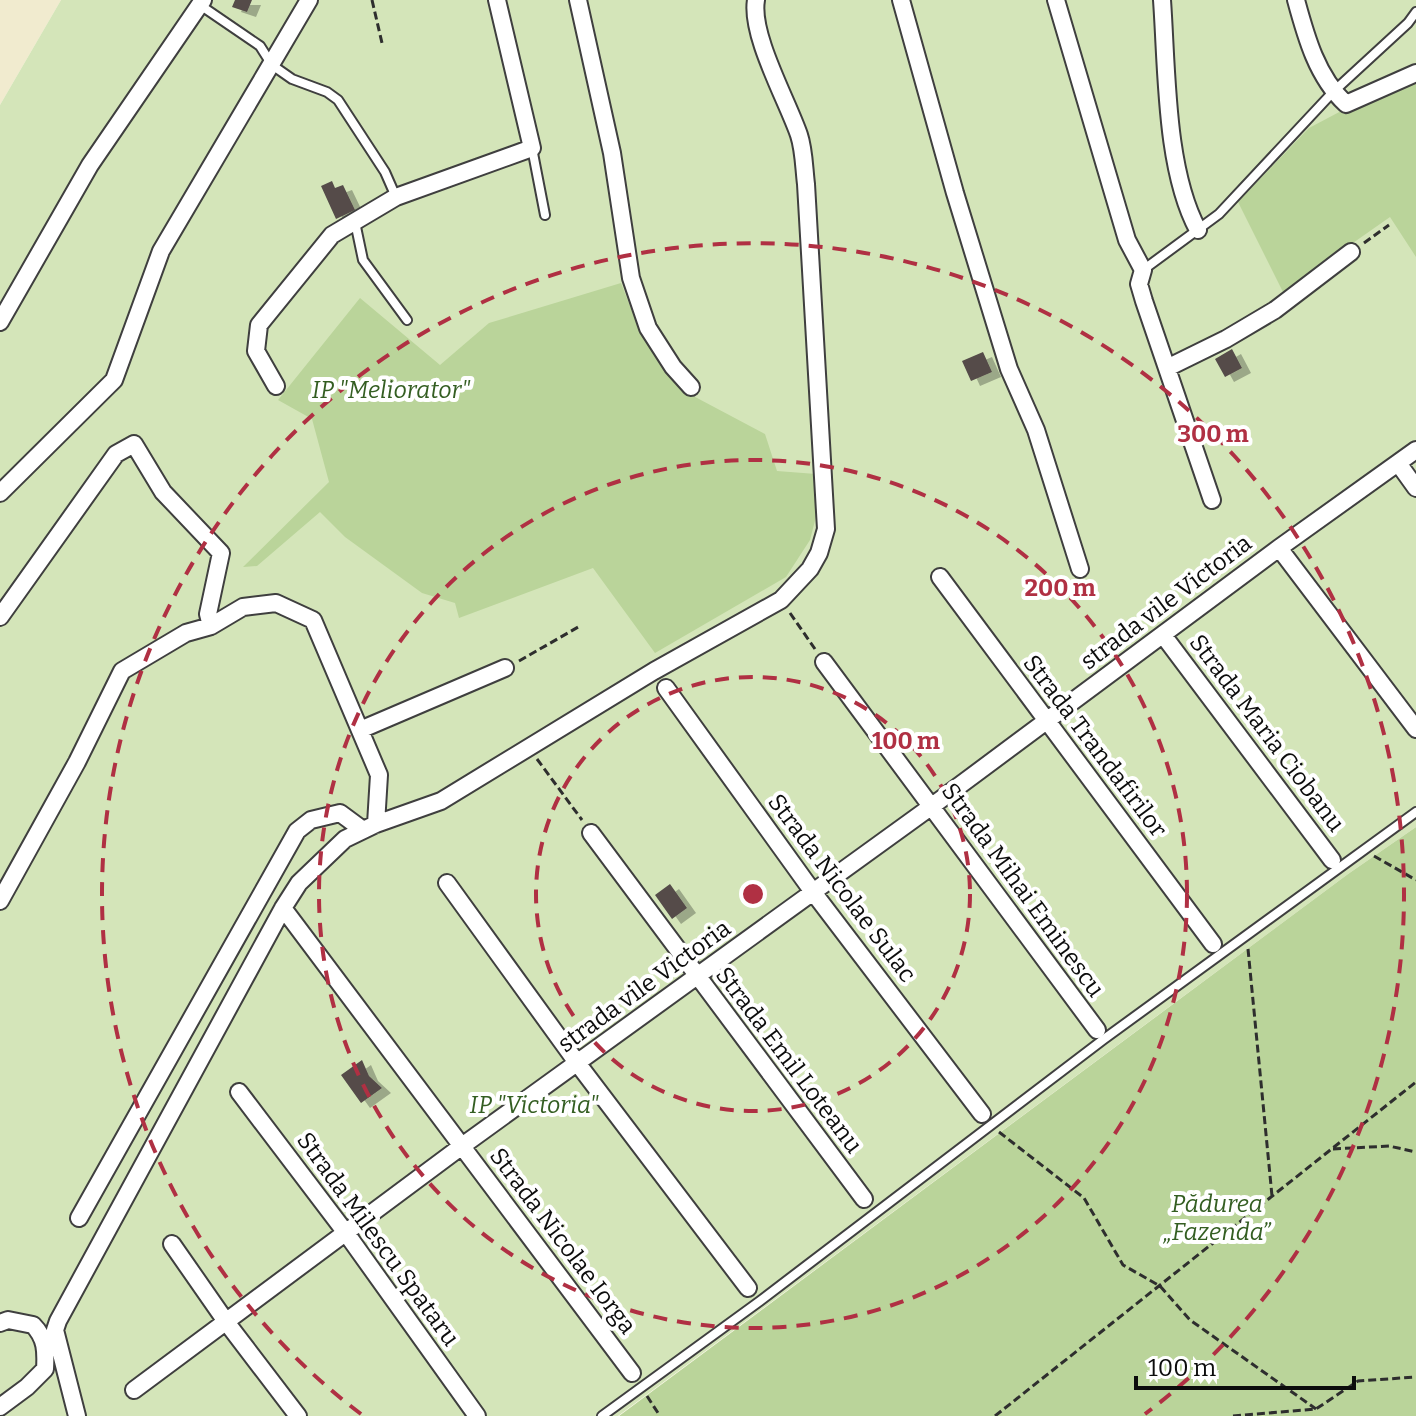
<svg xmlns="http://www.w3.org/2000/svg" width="1416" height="1416" viewBox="0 0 1416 1416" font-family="Bitter,serif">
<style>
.farmland{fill:#f1ebcf}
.green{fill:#d4e5b9}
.forest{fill:#bad49a}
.building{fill:#544c49;filter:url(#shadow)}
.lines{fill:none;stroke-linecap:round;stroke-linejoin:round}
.service-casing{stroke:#3f3f3f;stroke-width:12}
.minor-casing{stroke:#3f3f3f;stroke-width:20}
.path{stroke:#2e2e2e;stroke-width:3;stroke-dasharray:8 4;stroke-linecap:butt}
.service{stroke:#fff;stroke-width:8}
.minor{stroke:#fff;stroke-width:16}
.ring{fill:none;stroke:#b03043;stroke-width:4;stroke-dasharray:14 10}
.labels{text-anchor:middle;stroke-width:8;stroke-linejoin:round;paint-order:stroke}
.park-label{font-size:24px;font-style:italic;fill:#345e22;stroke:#fff}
.street-label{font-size:24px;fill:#0c0c0c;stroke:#fff}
.centre{fill:#b03043;stroke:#fff;stroke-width:4}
.ring-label{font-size:24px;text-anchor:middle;font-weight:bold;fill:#b03043;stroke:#fff;stroke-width:8;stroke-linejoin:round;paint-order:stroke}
</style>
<defs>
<filter id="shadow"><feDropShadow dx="9" dy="5" stdDeviation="0" flood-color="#0004"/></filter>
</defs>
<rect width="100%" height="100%" fill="#fdf8ec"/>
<!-- farmland -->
<path class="farmland" d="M0,0H61L0,105Z"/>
<!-- green -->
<path class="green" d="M61,0H1416V827L1348,874L618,1416H0V105Z"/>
<!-- forest -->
<path class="forest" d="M1416,80V257L1390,217L1283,292L1238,202L1309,128L1345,109Z
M621,283L640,332L682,390L765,434L777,471L816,474L818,509L810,540L786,577L655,653L593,568L459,618L455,603L422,593L345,537L320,512L257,566L243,567L329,482L312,419L278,400L360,298L440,365L489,323Z
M1416,827V1416H619L1348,874Z"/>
<!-- building -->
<path class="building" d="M235,0H252L247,12L232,7Z
M332,181L335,188L343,185L355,210L336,219L321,186Z
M1232,349L1242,368L1225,377L1215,359Z
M983,352L992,372L971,381L962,361Z
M670,884L687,908L672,919L655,895Z
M362,1060L369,1076L382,1088L361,1103L341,1075Z"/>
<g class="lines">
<!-- service casing -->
<g class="service-casing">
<path id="service" d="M200,5L260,46L272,65L292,79L327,92L338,100L385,172L396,197
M532,148L545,215
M355,222L363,260L407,320
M1143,270L1219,214L1333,92L1408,23L1416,12
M602,1416L760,1301L1104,1039L1416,812"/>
</g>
<!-- minor casing -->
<g class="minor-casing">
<path id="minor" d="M578,0L612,153L631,278L648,328L673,367L691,387
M901,0L955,193L1009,369L1036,430L1080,569
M1056,0L1127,240L1143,270L1139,284L1144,301L1212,500
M1162,0C1167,69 1165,169 1198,230
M1296,0C1306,37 1317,77 1346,104L1416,73
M0,322L90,165L203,0
M1167,368L1226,339L1275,310L1351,252
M276,386L256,351L259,325L332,235L396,197L532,148L497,0
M1398,463L1416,488
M0,493L114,380L161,251L309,0
M1279,548L1416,729
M940,577L1213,944
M0,617L116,454L134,444L163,492L221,553L208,614L211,626
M1163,635L1332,860
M824,662L1097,1030
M666,688L813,892L982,1114
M360,730L505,668
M591,833L864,1199
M447,883L578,1064L748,1288
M0,901L77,762L122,671L186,633L211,626L243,607L276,603L313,620L379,775L376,824
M283,908L632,1373
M239,1092L346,1233L477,1416
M79,1218L297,831L311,820L340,813L363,830
M172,1244L227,1323L298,1416
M0,1323L8,1320L33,1325C46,1338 46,1352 45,1369L27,1387L0,1407
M134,1390L462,1146L932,806L1279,548L1416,450
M77,1416L55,1330L58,1321L283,908L299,883L345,839L376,824L441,801L654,671L781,600L810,569L819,553L826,529L806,184C804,168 804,150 799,135C787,100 750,35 756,0"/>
</g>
<!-- path -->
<path class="path" d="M372,0L382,43
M1364,243L1389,225
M790,613L815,649
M519,661L580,626
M537,759L582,820
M1374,856L1416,880
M1248,949L1272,1196
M999,1132L1084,1198L1123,1265L1160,1286L1190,1320L1316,1409
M1333,1149L1389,1146L1416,1152
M647,1396L660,1416
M995,1416L1416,1082
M1233,1416L1316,1409L1358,1381L1416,1377"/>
<!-- service -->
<use href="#service" class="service"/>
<!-- minor -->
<use href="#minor" class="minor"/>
</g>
<!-- distance rings -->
<g class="ring">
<circle cx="753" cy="894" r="217"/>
<circle cx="753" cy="894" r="434"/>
<path d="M361 1414A651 651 0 1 1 1145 1414"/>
</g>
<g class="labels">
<!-- park labels -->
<g class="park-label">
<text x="391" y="398">IP "Meliorator"</text>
<text x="534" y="1113">IP "Victoria"</text>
<text x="1217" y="1212">Pădurea<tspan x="1217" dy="28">„Fazenda”</tspan></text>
</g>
<!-- street labels -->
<g class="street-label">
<text transform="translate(1166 602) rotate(-37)" y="8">strada vile Victoria</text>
<text transform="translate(1267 733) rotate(53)" y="8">Strada Maria Ciobanu</text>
<text transform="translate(1095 746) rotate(53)" y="8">Strada Trandafirilor</text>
<text transform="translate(842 888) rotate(53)" y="8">Strada Nicolae Sulac</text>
<text transform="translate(1023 890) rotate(54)" y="8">Strada Mihai Eminescu</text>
<text transform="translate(644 986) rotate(-36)" y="8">strada vile Victoria</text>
<text transform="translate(789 1060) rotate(53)" y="8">Strada Emil Loteanu</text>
<text transform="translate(378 1239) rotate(54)" y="8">Strada Milescu Spataru</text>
<text transform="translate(563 1241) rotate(53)" y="8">Strada Nicolae Iorga</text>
</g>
</g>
<circle cx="753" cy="894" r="12" class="centre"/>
<g class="ring-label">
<text x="1213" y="442">300 m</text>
<text x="1060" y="596">200 m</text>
<text x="906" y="749">100 m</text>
</g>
<!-- scale -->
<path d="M1136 1376v12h218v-12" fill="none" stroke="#0c0c0c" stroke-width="4"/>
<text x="1148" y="1376" font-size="24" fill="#0c0c0c" stroke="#ffffff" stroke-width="6" paint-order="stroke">100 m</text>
</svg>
